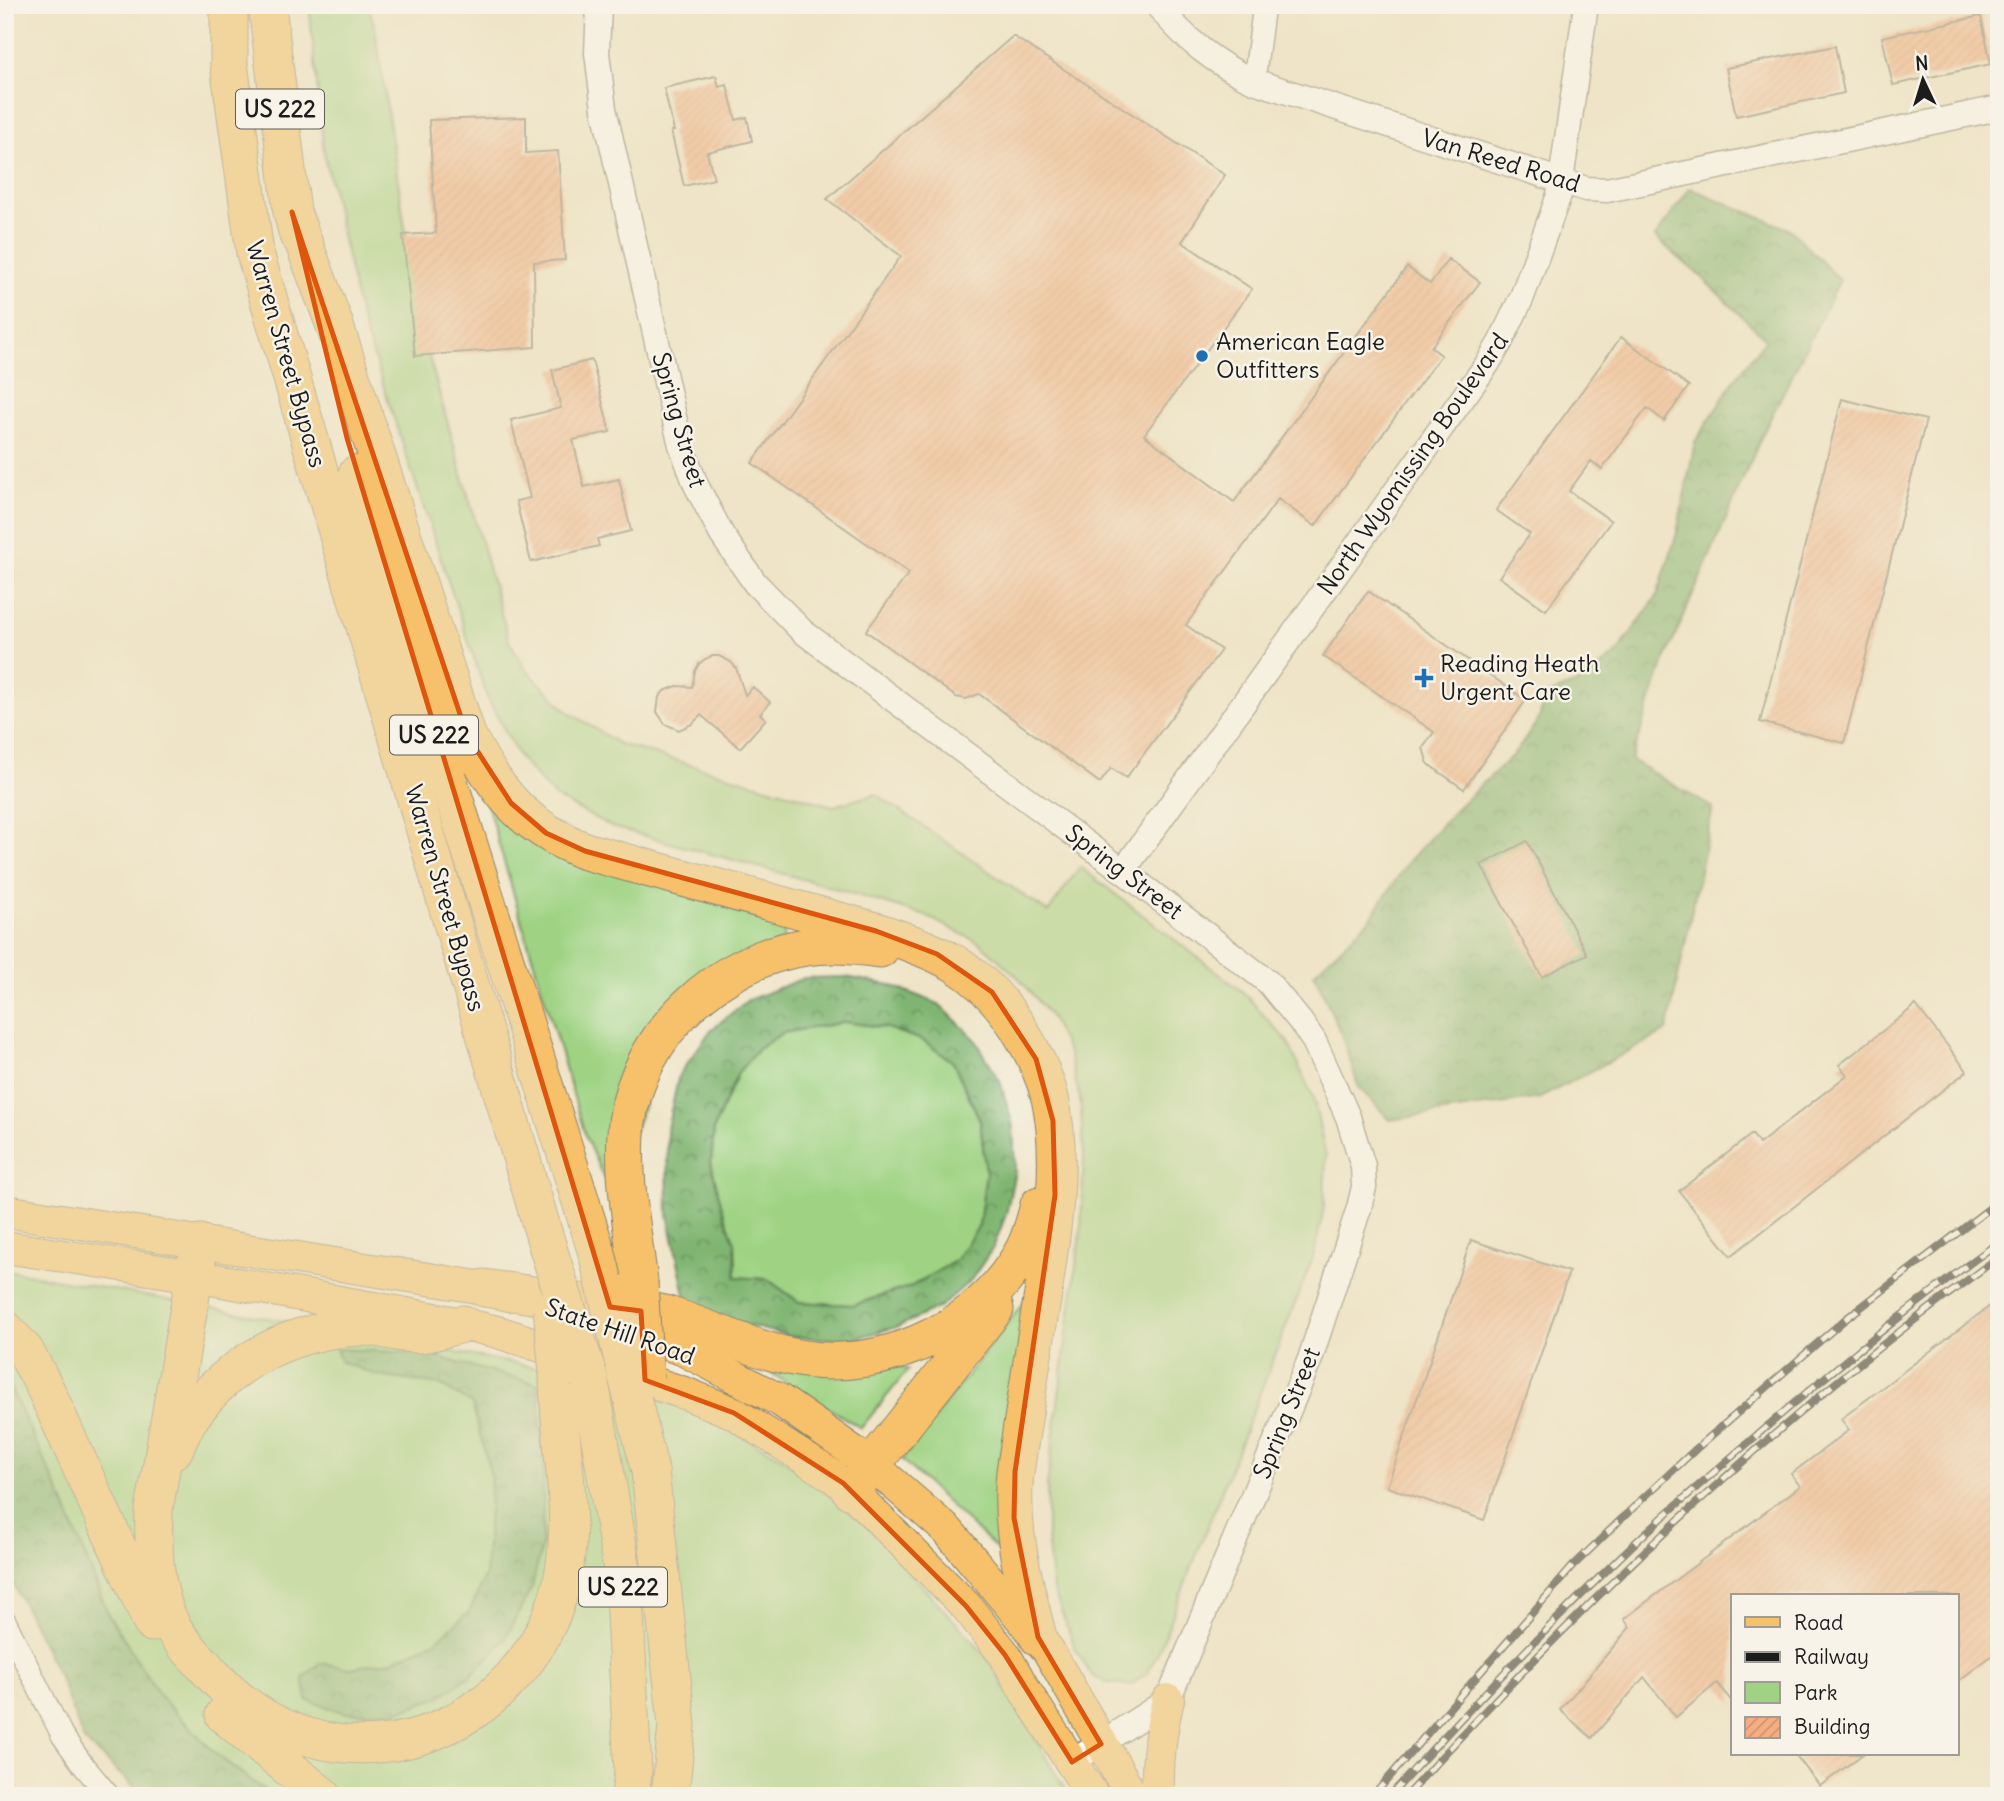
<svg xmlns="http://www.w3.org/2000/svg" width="2004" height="1801" viewBox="0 0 2004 1801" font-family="Delius,sans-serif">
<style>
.green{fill:#9fd383;stroke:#5e7850;stroke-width:2}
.forest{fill:url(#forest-crowns);stroke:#4e6846;stroke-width:2;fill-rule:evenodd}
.building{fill:url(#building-hatch)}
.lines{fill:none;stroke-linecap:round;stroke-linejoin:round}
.minor-casing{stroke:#868072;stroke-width:24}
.tertiary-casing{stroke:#868072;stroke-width:27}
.primary-casing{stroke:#868072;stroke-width:34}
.motorway-casing{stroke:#868072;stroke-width:39}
.minor{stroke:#fff;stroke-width:21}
.tertiary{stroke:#fff;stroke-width:24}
.primary{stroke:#f6c16b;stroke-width:32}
.motorway{stroke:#f6c16b;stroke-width:37}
.rail-casing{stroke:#1c1c1c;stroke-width:8}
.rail{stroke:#f7f3e8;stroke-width:5;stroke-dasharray:16;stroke-linecap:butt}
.motorway-bridge-casing{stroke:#868072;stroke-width:39;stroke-linecap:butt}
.motorway-bridge{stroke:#f6c16b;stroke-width:37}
.marked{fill:none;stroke:#de560d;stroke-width:5;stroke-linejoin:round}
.poi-dot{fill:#1f6fb2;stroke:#f7f3e8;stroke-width:2.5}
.labels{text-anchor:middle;stroke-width:5;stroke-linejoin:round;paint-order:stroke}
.shield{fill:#f7f3e8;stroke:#5e5c59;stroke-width:2}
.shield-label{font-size:23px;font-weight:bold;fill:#1c1c1c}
.street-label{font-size:24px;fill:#1c1c1c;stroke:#f7f3e8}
.poi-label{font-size:24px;fill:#1c1c1c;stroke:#f7f3e8;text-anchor:start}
</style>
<defs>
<pattern id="forest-crowns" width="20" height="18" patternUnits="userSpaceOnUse" patternTransform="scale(1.75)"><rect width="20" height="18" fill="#7fb571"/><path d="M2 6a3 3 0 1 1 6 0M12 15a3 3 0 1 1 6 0" fill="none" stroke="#67925c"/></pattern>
<pattern id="building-hatch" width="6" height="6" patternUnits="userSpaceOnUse" patternTransform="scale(1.75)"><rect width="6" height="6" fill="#f4ae82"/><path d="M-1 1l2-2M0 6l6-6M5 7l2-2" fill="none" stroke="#d19570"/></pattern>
</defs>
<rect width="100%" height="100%" fill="#f7f3e8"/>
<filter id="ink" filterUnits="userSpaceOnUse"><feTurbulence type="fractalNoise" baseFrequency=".0143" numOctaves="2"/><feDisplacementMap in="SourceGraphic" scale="14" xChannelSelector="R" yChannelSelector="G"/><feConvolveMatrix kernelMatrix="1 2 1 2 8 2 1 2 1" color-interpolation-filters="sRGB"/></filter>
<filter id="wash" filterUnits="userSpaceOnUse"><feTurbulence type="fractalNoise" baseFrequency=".00686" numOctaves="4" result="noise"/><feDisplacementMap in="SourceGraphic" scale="28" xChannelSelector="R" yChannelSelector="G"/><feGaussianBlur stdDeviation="1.57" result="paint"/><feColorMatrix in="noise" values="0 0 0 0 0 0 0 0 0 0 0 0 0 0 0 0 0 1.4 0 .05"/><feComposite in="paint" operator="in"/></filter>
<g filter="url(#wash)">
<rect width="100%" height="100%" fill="#efe4c7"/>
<!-- green -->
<path class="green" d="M309,5H368L375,28L419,321L509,641L526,669L567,711L619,744L833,806L876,794L1048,912L1080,867L1244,993L1288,1042L1313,1097L1326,1156L1324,1207L1314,1255L1158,1653L1147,1673L1131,1685L1110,1684L1092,1676L1076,1650L1053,1589L1047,1536V1486L1081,1229L1084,1155L1080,1099L1069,1054L1050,1016L1019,978L980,943L926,916L821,884L612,827L555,797L520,759L487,697L360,316L324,153Z
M484,794L784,921V940L683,997L611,1195L586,1138Z
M846,1022L887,1028L922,1040L953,1062L980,1120L986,1173L979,1226L955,1261L912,1286L853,1305L799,1302L767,1279L736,1278L735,1243L722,1208L711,1163L714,1128L728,1095L739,1071L758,1049L782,1033Z
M5,1270L535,1367L690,1408L783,1458L868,1527L984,1653L1069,1796H272L217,1755L162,1699L109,1616L62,1498L5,1377Z
M1030,1294L1003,1555L902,1460Z
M753,1362L896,1365L908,1370L861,1428Z"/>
<!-- forest -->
<path class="forest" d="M1690,188L1791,230L1840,280L1763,433L1663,664L1631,760L1713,808L1667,1031L1540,1098L1390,1120L1359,1088L1341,1034L1314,973L1370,919L1408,862L1455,810L1516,752L1539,719L1545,696L1579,682L1615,655L1657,596L1677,533L1695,442L1735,379L1766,339L1701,277L1655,237Z
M846,977L890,985L939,1004L975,1039L1000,1081L1013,1126L1015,1171L1006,1214L994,1246L971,1280L940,1307L897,1327L849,1340L793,1337L719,1318L686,1299L668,1214L667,1129L679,1075L711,1030L748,1000L804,978ZM846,1022L887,1028L922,1040L953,1062L980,1120L986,1173L979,1226L955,1261L912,1286L853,1305L799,1302L767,1279L736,1277L735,1243L722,1208L711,1163L714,1128L728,1095L739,1071L758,1049L782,1033Z
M336,1349L420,1353L538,1384L544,1465L542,1544L532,1587L505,1639L472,1675L437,1698L396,1712L345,1713L307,1700L303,1678L320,1663L350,1668L391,1661L436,1641L470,1611L485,1575L491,1476L472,1404L440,1385L379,1376L341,1362Z
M5,1377L62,1498L109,1616L162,1699L217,1755L272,1796H144L84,1741L61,1681L5,1567Z"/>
<g id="blocks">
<!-- building -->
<path class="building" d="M1981,16L1991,64L1893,85L1882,37Z
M1013,36L1225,175L1182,242L1252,289L1144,435L1234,502L1407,267L1430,284L1448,259L1480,282L1431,347L1441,355L1315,526L1278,499L1186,625L1221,650L1126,778L1111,768L1100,783L979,694L966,699L956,697L866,631L909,573L752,463L901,256L827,199Z
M1835,46L1844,93L1736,116L1726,68Z
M716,76L719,87L727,85L736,120L747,117L752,141L707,152L714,179L684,186L671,131H674L664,88Z
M526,117V153L558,151L565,260L534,262L535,347L415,356L403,235L436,233L429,120Z
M1621,337L1689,386L1664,421L1647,408L1602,469L1591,461L1569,491L1611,521L1546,610L1499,577L1530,534L1496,510Z
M592,360L610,432L573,440L584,487L619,479L631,531L597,539L599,546L531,562L516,501L530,498L511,420L561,408L552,370Z
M1842,399L1926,420L1844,743L1760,722Z
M1368,591L1526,700L1464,789L1428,764L1423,748L1434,732L1323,656Z
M712,656H719L731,662L736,668L745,695L753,687L770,702L760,714L766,719L740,748L701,715L692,724L679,730L665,724L657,712L659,697L664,691L677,686L692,687L695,671L699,664L705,659Z
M1527,841L1587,954L1542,977L1481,865Z
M1916,1005L1967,1071L1731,1256L1679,1191L1752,1134L1759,1144L1847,1075L1839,1065Z
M1471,1240L1569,1272L1484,1520L1387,1487Z
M1999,1299V1650L1957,1682V1596H1733V1703L1717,1683L1676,1717L1644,1677L1592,1738L1560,1710L1630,1627L1624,1619L1800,1486L1791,1474L1849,1430L1841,1419Z
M1795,1754H1863L1820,1786Z"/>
</g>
</g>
<g filter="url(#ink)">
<use href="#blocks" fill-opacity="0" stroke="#868072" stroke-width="2"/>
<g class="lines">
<!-- minor casing -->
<g class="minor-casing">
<path id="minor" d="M1254,81L1264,5
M5,1621L62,1735L83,1765L109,1796"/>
</g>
<!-- tertiary casing -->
<g class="tertiary-casing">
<path id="tertiary" d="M599,5L597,53L604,109L674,417L681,445L696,485L722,535L755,583L802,631L1123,871L1268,982L1300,1021L1314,1041L1348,1117L1363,1166L1364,1187L1359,1208L1310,1359L1168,1700L1072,1762
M1157,5C1185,39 1213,63 1254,81L1586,189L1607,190L1999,108
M1123,871L1488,363L1501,341L1522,297L1559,195L1586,5"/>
</g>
<!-- primary casing -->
<g class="primary-casing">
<path id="primary" d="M5,1211L484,1288L508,1295
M5,1247L194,1276L463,1324L498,1332L687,1394L734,1413L834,1477L851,1491L966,1606L1005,1655L1024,1689L1093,1796
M621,1330L682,1349L781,1401L871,1464L948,1531L1048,1650L1132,1796
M1158,1796C1157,1764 1160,1731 1168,1700"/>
</g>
<!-- motorway casing -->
<g class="motorway-casing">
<path id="motorway" d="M229,5V64L255,253L547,1245
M267,5L292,212L298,235
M292,212L334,323L467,735C496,792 524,827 585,851L876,931C903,940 929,949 954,963C980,979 1001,1001 1017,1026C1031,1048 1044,1073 1050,1098C1064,1159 1052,1233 1043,1294C1033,1353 1024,1413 1015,1472C1009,1529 1024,1582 1038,1637
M357,474L425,705L597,1253
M200,1243L154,1510C153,1546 154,1587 169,1620C177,1639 195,1655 208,1670C227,1691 249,1710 274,1723C386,1781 519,1717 557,1600C581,1526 557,1448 558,1373
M639,1282C633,1232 621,1172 627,1122C639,1033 718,960 806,947C831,943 855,946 880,949
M484,1288C526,1294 568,1300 610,1307C629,1309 650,1310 668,1315C713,1329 757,1352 804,1359C888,1371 978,1328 1021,1255C1030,1240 1035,1221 1039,1205
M5,1329L25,1351L43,1384L152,1623
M590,1381L623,1575L633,1772L630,1796
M174,1450C179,1440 183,1430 188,1421C227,1362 292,1329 362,1327C380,1327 398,1334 416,1334C431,1334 448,1327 463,1324
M650,1471L677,1725L670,1796
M851,1491L995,1309
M224,1715L323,1796"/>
</g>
<!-- minor -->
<use href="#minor" class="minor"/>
<!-- tertiary -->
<use href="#tertiary" class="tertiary"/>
<!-- primary -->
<use href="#primary" class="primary"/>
<!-- motorway -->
<use href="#motorway" class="motorway"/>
<!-- rail casing -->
<g class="rail-casing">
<path id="rail" d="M1373,1796L1573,1566L1639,1502L1697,1448L1843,1321L1999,1201
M1390,1796C1459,1719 1531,1643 1606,1571C1647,1530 1691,1492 1735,1454C1820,1380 1907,1308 1999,1242
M1406,1796C1585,1598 1782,1413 1999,1257"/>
</g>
<!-- rail -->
<use href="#rail" class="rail"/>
<!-- motorway-bridge casing -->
<g class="motorway-bridge-casing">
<path id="motorway-bridge" d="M547,1245L590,1381
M597,1253L650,1471
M639,1282L645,1379
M552,1309L558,1373"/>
</g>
<!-- motorway-bridge -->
<use href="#motorway-bridge" class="motorway-bridge"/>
</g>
</g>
<!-- marked area -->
<path d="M0 0H2004V1801H0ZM292,212L467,735L511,803L546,833L585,851L876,931L937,954L992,992L1036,1059L1053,1121L1055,1195L1015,1472L1014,1518L1038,1637L1101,1744L1072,1762L1005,1655L966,1606L843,1483L734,1413L645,1380L641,1311L610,1307L347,438Z" fill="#efe4c7" fill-opacity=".55" fill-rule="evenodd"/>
<path class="marked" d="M292,212L467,735L511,803L546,833L585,851L876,931L937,954L992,992L1036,1059L1053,1121L1055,1195L1015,1472L1014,1518L1038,1637L1101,1744L1072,1762L1005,1655L966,1606L843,1483L734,1413L645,1380L641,1311L610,1307L347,438Z"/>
<!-- markers -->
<g class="poi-dot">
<circle cx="1202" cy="356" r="7"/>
<path d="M1420.5 667.5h7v7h7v7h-7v7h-7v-7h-7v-7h7z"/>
</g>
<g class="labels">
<!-- shield labels -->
<g class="shield">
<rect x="236" y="89.5" width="88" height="39" rx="5"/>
<rect x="390" y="715.5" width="88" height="39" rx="5"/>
<rect x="579" y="1567.5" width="88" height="39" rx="5"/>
</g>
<g class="shield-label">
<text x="280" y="117">US 222</text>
<text x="434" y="743">US 222</text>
<text x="623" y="1595">US 222</text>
</g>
<!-- street labels -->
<g class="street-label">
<text transform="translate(1501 161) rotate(17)" y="8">Van Reed Road</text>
<text transform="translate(286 354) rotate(74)" y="8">Warren Street Bypass</text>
<text transform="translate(679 420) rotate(74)" y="8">Spring Street</text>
<text transform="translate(1413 464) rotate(-55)" y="8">North Wyomissing Boulevard</text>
<text transform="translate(1124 872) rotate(37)" y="8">Spring Street</text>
<text transform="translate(445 898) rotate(74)" y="8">Warren Street Bypass</text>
<text transform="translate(620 1332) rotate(19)" y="8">State Hill Road</text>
<text transform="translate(1287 1413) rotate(-68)" y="8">Spring Street</text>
</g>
<!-- poi labels -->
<g class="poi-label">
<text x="1216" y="350">American Eagle<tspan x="1216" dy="28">Outfitters</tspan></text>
<text x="1440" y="672">Reading Heath<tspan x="1440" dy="28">Urgent Care</tspan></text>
</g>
</g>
<!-- margin -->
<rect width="2004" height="1801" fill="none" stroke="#f7f3e8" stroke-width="28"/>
<!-- legend -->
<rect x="1731" y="1594" width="228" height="161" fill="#f7f3e8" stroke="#9f9d96" stroke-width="2"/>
<rect x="1745" y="1617" width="35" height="10" fill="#f6c16b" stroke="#9f9d96" stroke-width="2"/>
<text x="1794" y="1630" font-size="21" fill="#1c1c1c">Road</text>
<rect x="1745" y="1652" width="35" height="10" fill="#1c1c1c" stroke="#9f9d96" stroke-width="2"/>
<text x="1794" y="1664" font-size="21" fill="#1c1c1c">Railway</text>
<rect x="1745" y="1682" width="35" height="21" fill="#9fd383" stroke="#9f9d96" stroke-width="2"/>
<text x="1794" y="1700" font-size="21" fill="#1c1c1c">Park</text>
<rect x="1745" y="1717" width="35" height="21" fill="url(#building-hatch)" stroke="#9f9d96" stroke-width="2"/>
<text x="1794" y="1734" font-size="21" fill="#1c1c1c">Building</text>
<!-- north arrow -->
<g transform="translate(1923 80) rotate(356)" stroke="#f7f3e8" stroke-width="5" paint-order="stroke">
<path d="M0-5L12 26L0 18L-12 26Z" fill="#1c1c1c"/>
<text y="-10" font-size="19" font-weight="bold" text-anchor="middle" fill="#1c1c1c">N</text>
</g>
</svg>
